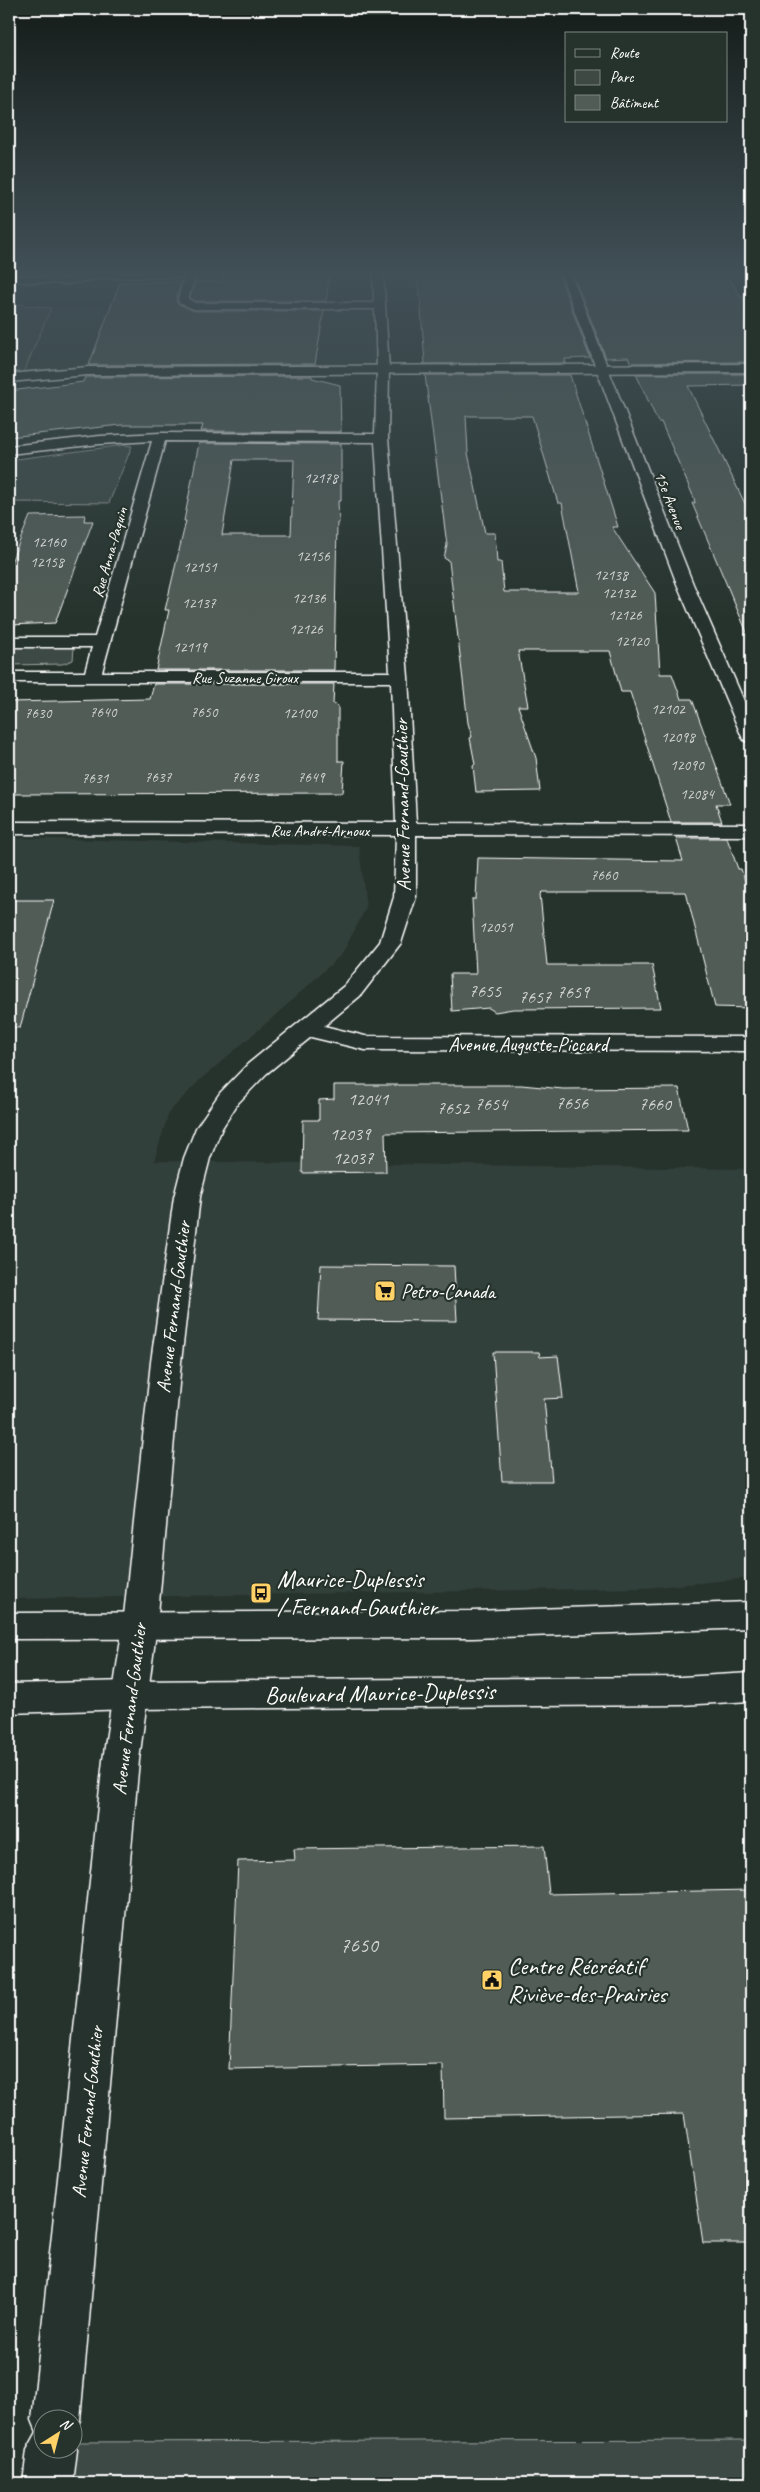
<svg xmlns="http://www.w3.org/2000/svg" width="760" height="2492" viewBox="0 0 760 2492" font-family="Caveat,sans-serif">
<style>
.built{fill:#333f3a}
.green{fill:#3e4944;stroke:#9ea4a2}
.building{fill:#515c57;stroke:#fff;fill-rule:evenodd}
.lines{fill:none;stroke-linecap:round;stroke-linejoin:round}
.street-casing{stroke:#fff;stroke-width:3}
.secondary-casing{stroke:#fff;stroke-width:3}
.street{fill:#26332d;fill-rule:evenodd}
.secondary{fill:#26332d;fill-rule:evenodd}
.labels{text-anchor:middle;stroke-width:4.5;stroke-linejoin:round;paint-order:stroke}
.far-number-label{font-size:15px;fill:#d4d6d5}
.far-street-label{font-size:16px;fill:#fff;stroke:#26332d}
.number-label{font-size:18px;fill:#d4d6d5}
.street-label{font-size:20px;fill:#fff;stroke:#26332d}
.poi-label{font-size:20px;fill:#fff;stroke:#26332d;text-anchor:start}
.near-number-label{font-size:21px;fill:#d4d6d5}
.near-poi-label{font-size:24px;fill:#fff;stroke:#26332d;text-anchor:start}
.near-street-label{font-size:24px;fill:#fff;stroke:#26332d}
</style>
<rect width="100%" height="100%" fill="#26332d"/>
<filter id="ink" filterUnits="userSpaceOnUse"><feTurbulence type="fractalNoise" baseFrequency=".02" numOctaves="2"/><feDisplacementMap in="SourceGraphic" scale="10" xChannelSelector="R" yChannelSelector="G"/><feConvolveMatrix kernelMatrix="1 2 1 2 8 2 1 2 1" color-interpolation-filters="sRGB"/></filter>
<g filter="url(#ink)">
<!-- built -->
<path class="built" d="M194,306H379L383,369L22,376L51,308Z
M9,838L359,846L366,908L342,954L278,1013L201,1079L169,1112L154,1161L751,1169V1578L645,1588L9,1599Z"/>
<!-- green -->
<path class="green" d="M9,303L51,308L22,376L9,378Z
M125,445L132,446L109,503L14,502L9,518V460Z
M9,647H74L73,660L62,664L9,665Z
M751,2440V2483H62L66,2450H72L73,2442Z"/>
<!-- building -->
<path class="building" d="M225,272H263V274L330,273L326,301H196L190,298L195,282H222Z
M416,272H558L590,358L565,359L566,363L423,364L425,363L420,297Z
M572,272H724L751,310V362L631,363L628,357L606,358Z
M120,282H181L176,299L177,303L194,311H324L315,364L89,365Z
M636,374H751V385L688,386L751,516V642L692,503H695L694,498L661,422H658Z
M425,375H570L618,527H612L655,593L660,674H672L681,699H692L730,804H716L722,822H671L630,692H621L610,651H518L528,706H518L536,758L540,791L476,792L473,766L475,764L470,738L472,737L468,723L449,561L444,558L447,545ZM466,416H532L558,503H562L579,592H504L501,562H497L495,533H485L468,453Z
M312,376V378L340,385L341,432L201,431L203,425H121L9,437V391L83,382L85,377H88Z
M199,443L341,444V501H338L339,523H337L334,670H156L169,610H165L186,521H184ZM234,460H294L291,535H222Z
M85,515L84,521H93L55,623L9,625V567L30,516Z
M154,684H334L333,704L338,706V761H344L342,793L9,794V702L150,699Z
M676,838H727L738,869H741L751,898V1008L715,1007L686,892H542L540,894L547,965H652L661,1008L513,1009L495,1012L489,1008L452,1011L450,974H476L472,899H476L478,858L683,861Z
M9,900H54L20,1028L9,1027Z
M334,1085H521L563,1089L679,1088L688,1130L385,1133L386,1172L302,1173L303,1120H319V1100L334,1099Z
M321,1265L454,1266L457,1321L318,1320Z
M493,1352H539L540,1357L558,1356L563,1398L544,1399L552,1481H502Z
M544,1846L549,1894L751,1890V2243H703L684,2114L444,2118L443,2065L229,2069L238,1861L295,1860L294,1849Z"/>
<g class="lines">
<!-- street casing -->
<g class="street-casing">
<path id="street" d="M101,272H196L188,299L195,303H374L373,272H383L389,369L388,438L408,677L416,823L751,824V836L416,835V897L401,943L360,996L324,1026L365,1036L751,1037V1051L365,1050L311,1037L266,1074L238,1103L222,1128L210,1158L200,1197L181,1362L157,1625L139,1760L80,2420L72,2437V2420H42V2450H72V2440L77,2450L73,2483H23L27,2450L37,2432L32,2420L103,1760L123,1625L151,1362L174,1197L184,1158L196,1128L220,1093L248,1064L344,986L380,942L394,897L396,835L9,834V822L396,823L391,682H9V672H85L92,647H9V637H95L152,441L100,444L9,454V446L100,436L160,433L375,434L377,369L375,309H194L179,303L178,299L184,277L101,278L68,284L9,281V275L68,278ZM165,441L375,442L390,672H102Z
M560,272H570L693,584L751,717V742L745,741L742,737L677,584Z"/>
</g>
<!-- secondary casing -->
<g class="secondary-casing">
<path id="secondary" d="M751,364V372L88,375L9,382V374L88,367Z
M751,1602V1628L473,1638L9,1639V1613L473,1611Z
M751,1673V1701L681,1705L130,1709L9,1713V1684L130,1681L681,1677Z"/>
</g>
<!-- street -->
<use href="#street" class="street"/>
<!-- secondary -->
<use href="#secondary" class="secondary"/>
</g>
</g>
<!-- sky -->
<linearGradient id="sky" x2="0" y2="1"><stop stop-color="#151c19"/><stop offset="0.44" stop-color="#415057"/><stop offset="1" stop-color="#415057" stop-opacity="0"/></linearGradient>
<rect width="760" height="621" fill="url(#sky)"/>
<!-- icons -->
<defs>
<g id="supermarket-square" transform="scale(1.125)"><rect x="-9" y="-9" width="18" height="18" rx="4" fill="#ffd166" stroke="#26332d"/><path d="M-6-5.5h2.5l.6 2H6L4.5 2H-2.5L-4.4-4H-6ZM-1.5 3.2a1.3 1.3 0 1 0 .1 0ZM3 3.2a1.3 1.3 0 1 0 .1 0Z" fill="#111"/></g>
<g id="bus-square" transform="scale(1.125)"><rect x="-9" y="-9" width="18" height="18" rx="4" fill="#ffd166" stroke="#26332d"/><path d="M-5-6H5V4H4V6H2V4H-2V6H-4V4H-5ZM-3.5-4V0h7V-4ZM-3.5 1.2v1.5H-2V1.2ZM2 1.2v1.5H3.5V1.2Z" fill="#111"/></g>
<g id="civic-square" transform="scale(1.125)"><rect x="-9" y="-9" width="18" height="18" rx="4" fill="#ffd166" stroke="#26332d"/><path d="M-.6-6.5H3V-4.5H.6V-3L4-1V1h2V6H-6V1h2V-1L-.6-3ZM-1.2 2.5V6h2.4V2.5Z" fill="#111"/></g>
</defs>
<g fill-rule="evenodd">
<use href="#supermarket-square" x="385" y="1291"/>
<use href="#bus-square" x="261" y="1593"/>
<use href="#civic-square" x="492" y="1980"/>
</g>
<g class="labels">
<!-- far-number labels -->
<g class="far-number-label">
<text x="321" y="483">12178</text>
<text x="49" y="547">12160</text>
<text x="313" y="561">12156</text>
<text x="47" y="567">12158</text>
<text x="200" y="572">12151</text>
<text x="611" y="580">12138</text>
<text x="619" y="598">12132</text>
<text x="309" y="603">12136</text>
<text x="199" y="608">12137</text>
<text x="625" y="620">12126</text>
<text x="306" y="634">12126</text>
<text x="632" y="646">12120</text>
<text x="190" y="652">12119</text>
<text x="668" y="714">12102</text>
<text x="103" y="717">7640</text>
<text x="204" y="717">7650</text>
<text x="38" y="718">7630</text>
<text x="300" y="718">12100</text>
<text x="678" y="742">12098</text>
<text x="687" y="770">12090</text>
<text x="158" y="782">7637</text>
<text x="245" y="782">7643</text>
<text x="311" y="782">7649</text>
<text x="95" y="783">7631</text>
<text x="697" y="799">12084</text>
<text x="604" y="880">7660</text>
<text x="496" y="932">12051</text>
</g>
<!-- far-street labels -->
<g class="far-street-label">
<text transform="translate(671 500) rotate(69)" y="6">15e Avenue</text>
<text transform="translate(109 552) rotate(-74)" y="6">Rue Anna-Paquin</text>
<text x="245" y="683">Rue Suzanne Giroux</text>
<text x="320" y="836">Rue André-Arnoux</text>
</g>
<!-- number labels -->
<g class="number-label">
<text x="485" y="997">7655</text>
<text x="573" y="998">7659</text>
<text x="535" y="1003">7657</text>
<text x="368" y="1105">12041</text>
<text x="572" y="1109">7656</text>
<text x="491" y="1110">7654</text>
<text x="655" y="1110">7660</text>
<text x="453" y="1114">7652</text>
<text x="350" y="1140">12039</text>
<text x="353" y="1164">12037</text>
</g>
<!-- street labels -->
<g class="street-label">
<text transform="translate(402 805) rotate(-91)" y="7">Avenue Fernand-Gauthier</text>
<text x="528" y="1051">Avenue Auguste-Piccard</text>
<text transform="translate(173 1307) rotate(-83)" y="7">Avenue Fernand-Gauthier</text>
<text transform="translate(129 1709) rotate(-83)" y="7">Avenue Fernand-Gauthier</text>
<text transform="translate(87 2112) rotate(-84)" y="7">Avenue Fernand-Gauthier</text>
</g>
<!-- poi labels -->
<g class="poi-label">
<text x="401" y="1298">Petro-Canada</text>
</g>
<!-- near-number labels -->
<g class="near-number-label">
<text x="359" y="1952">7650</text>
</g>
<!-- near-poi labels -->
<g class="near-poi-label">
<text x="277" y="1587">Maurice-Duplessis<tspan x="277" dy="28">/ Fernand-Gauthier</tspan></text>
<text x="508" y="1974">Centre Récréatif<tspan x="508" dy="28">Riviève-des-Prairies</tspan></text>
</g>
<!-- near-street labels -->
<g class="near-street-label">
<text transform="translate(380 1693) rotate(-1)" y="8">Boulevard Maurice-Duplessis</text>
</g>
</g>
<!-- margin -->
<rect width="760" height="2492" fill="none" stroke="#26332d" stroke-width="30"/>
<rect x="15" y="15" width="730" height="2462" fill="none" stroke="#fff" stroke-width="2" filter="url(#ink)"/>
<!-- legend -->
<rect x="565" y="32" width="162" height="90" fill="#26332d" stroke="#7d8581"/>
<rect x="575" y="49" width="25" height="8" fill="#26332d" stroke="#7d8581"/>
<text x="610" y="58" font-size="15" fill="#ffffff">Route</text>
<rect x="575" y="70" width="25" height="15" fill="#3e4944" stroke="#7d8581"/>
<text x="610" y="82" font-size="15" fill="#ffffff">Parc</text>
<rect x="575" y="95" width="25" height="15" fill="#515c57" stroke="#7d8581"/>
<text x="610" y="108" font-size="15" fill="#ffffff">Bâtiment</text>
<!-- north arrow -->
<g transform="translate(58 2434) rotate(36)"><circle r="24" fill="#26332d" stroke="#7d8581"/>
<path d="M0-4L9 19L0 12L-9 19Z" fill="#ffd166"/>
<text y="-8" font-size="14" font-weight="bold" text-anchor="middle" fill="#ffffff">N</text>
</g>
</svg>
